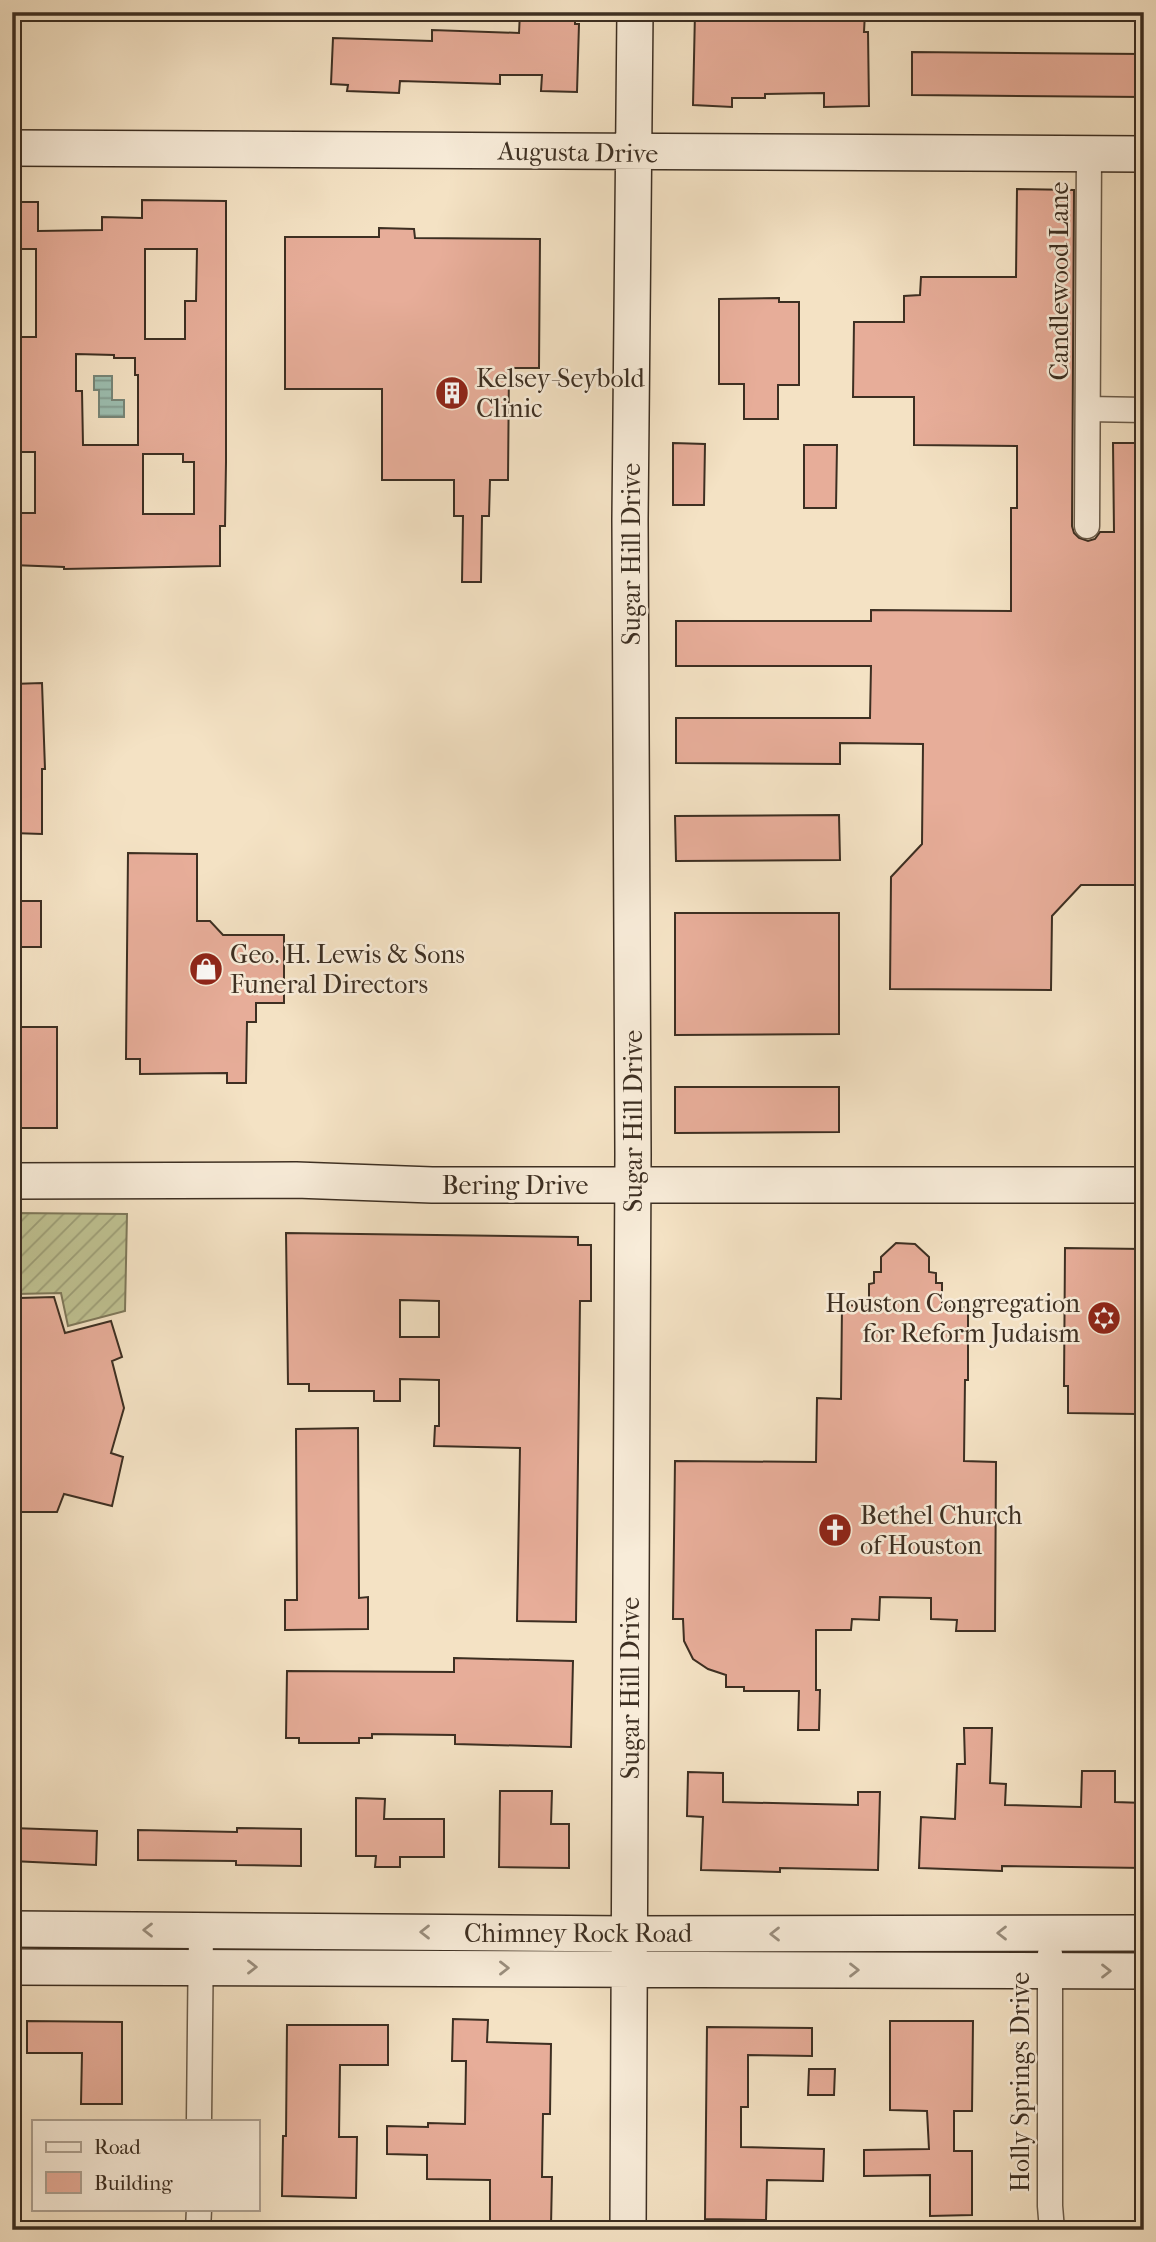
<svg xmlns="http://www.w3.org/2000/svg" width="1156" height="2242" viewBox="0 0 1156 2242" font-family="'IM FELL French Canon',serif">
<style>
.garden{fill:url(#garden-furrows);stroke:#7e785a;stroke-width:2}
.water{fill:url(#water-rules);stroke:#768577;stroke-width:2}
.building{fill:#e7ad99;stroke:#3d2f22;stroke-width:2;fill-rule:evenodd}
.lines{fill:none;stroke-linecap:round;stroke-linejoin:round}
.street-casing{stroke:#6b5c4a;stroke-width:27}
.secondary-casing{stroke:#3d2f22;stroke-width:38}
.street{stroke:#f8ecd9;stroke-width:24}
.secondary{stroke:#f8ecd9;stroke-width:35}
.oneway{stroke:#9a8e7e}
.labels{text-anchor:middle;stroke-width:5;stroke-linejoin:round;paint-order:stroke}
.street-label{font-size:26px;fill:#3d2f22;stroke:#f8ecd9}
.poi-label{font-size:26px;fill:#3d2f22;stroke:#f8ecd9;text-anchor:start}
</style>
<defs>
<pattern id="garden-furrows" width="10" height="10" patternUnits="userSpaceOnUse" patternTransform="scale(1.75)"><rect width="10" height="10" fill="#bfc292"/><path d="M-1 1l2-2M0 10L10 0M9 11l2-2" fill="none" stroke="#9c9e77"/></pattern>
<pattern id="water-rules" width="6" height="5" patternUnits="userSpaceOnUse" patternTransform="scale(1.75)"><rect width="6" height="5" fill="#9cbeb0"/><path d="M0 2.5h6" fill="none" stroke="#809b8f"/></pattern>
</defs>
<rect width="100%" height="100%" fill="#f4e2c4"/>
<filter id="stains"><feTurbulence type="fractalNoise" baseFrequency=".00286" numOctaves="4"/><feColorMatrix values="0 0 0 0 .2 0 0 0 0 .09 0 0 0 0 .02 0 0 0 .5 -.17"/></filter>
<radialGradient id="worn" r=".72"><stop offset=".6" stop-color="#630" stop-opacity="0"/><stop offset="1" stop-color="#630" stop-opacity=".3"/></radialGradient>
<!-- garden -->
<path class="garden" d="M12,1213L127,1214L125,1311L68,1326L61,1293L16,1294L12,1304Z"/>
<!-- water -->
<path class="water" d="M94,376H112V400H124V417H99V390H94Z"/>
<!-- building -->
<path class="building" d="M520,12H575V24H579L577,92L541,91L542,75H500V84L400,81L399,93L347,91L348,85L331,84L333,38L432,41V30L519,33Z
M695,12H865L864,32H868L869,106L824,107V93L765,94V98H732V107L693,105Z
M912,52L1144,54V97L912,95Z
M1017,189L1074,190L1072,526L1074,533L1079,538L1088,541L1095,539L1100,532H1114L1113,443H1144V885H1081L1052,916L1051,990L890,989L891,877L922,844L923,744L840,743V764L676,763V718H870L871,666H676V621H871V610L1011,611V508H1017V446L914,445V397H853L854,322H904V296L920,295L921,277H1016Z
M142,200L226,201V462L225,526H220V566L64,569V567L12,565V513H35V452H12V337H36V249H12V202H38V231L102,230V217L142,218ZM145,249H197L196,301H185V339H145ZM76,354L114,355V358H135V375H138V445H83L82,391H76ZM143,454H183V462H194V514H143Z
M379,228L414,229L415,238L540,239L539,368H509L508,480H490L489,516H482L481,582H462L463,516H454V480H382V389H285V237H379Z
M779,298V302H799V385H778V419H744V384H719V299Z
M673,443L705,444L704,505H673Z
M804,445H837L836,508H804Z
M42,683L45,769H42V834L12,833V684Z
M839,815L840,860L676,861L675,816Z
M128,853L197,854V921H210L223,935H284V1003H256V1022H247L246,1083H227V1073L140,1074V1059H126Z
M12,901H41V947H12Z
M675,913H839V1034L675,1035Z
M12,1027H57V1128H12Z
M675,1087H839V1132L675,1133Z
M286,1233L578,1237V1245H591V1301H580L576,1622L517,1621L520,1448L434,1446L435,1426H439V1380L400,1379V1401H374V1391H309V1384H288ZM400,1300L439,1301V1337H400Z
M896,1243L915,1244L929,1257V1272L936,1273V1283H942V1307H968V1380H965L964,1461L996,1462L995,1631H956L957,1620L931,1619V1598L880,1597L879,1620L852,1619L851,1630H816V1690H820L819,1730H798L799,1691H744V1687H726V1675L708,1669L693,1659L684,1641L683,1619H673L675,1461L816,1462L817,1398L841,1399L842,1305L869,1306V1284L874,1283V1272H881V1257Z
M1065,1248L1144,1249V1393H1136V1414L1068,1413V1386H1064Z
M54,1297L65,1333L111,1321L122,1357L112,1361L124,1408L111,1453L123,1457L112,1506L64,1494L57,1512H18L12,1500V1320L19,1298Z
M358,1428L359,1598L368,1597V1629L285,1630V1600H297L296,1429Z
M454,1658L573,1661L571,1747L455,1744V1735L372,1734V1738H359V1743H299V1738H286L287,1671L454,1672Z
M964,1728H992L990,1783L1006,1784L1005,1805L1081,1807L1082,1771H1115V1802L1144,1803V1868L1002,1866V1871L919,1868L921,1817L955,1819L957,1764H965Z
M688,1772L723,1773V1802L858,1805V1792H880L878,1870L780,1868V1872L701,1870L703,1817L687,1816Z
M500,1791H552L551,1824H569V1868L499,1867Z
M356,1798L385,1799L384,1819H444V1857H400V1867H375L376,1856H356Z
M12,1828L97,1831L96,1865L12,1861Z
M237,1828L301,1829V1866L236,1865V1861L138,1860V1830L237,1832Z
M453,2019L488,2020L487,2042L551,2044L550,2114H543L542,2177H552L551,2226L490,2224V2180L427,2179V2155L387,2154V2126L428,2127V2123L465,2124L466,2061H452Z
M27,2021L122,2022V2104H81L82,2053H27Z
M890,2021H973L972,2111H954V2151H972V2215L930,2216V2175L864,2176V2150L929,2149L927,2111L890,2110Z
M287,2025H388V2065H340L339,2137H357L356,2198L282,2196L283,2136H286Z
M707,2027L812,2028V2056L748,2055V2107H741V2147L824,2149L823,2181L767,2180L766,2220L705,2219Z
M809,2069H835L834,2095H808Z"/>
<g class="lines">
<!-- street casing -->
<g class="street-casing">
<path id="street" d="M1088,409L1144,410
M1087,526L1089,153
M1050,1954V2206L1052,2230
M199,2121L201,1931
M198,2230L199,2209"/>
</g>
<!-- secondary casing -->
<g class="secondary-casing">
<path id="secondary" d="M12,148L1144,154
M12,1181L296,1180L432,1185H1144
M12,1929L628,1934L1144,1933
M12,1967L1144,1971
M628,2230L633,1154L630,520L635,12"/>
</g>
<!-- street -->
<use href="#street" class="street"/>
<!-- secondary -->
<use href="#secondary" class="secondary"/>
</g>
<!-- one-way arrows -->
<defs><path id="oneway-chevron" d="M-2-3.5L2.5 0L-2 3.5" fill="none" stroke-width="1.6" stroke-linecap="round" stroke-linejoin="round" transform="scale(1.75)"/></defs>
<g class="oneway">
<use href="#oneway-chevron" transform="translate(148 1930) rotate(-180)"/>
<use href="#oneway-chevron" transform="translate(425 1932) rotate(-180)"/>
<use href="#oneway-chevron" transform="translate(1002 1933) rotate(180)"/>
<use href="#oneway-chevron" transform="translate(775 1934) rotate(180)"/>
<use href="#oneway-chevron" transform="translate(252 1967)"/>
<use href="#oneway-chevron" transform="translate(504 1968)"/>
<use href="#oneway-chevron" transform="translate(854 1970)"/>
<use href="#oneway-chevron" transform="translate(1106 1971)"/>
</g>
<!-- icons -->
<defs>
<g id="building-disc" transform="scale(1.75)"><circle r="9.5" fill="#8f2418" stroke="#f8ecd9"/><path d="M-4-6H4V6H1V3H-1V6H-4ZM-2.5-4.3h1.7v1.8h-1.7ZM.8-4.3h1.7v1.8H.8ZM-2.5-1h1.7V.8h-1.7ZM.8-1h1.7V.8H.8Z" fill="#fff"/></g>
<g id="shop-disc" transform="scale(1.75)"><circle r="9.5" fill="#8f2418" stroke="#f8ecd9"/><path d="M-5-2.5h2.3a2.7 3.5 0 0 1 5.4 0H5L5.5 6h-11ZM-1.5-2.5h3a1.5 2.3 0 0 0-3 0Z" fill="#fff"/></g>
<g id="synagogue-disc" transform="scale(1.75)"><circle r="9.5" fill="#8f2418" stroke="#f8ecd9"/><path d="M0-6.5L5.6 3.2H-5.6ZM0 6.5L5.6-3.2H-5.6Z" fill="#fff"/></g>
<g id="church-disc" transform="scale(1.75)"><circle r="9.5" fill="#8f2418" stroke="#f8ecd9"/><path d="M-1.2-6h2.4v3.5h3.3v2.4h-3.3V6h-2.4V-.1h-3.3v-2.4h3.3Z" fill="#fff"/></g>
</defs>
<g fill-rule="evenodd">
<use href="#building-disc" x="452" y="393"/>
<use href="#shop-disc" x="206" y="969"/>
<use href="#synagogue-disc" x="1104" y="1318"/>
<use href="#church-disc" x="835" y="1530"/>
</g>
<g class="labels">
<!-- street labels -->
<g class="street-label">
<text transform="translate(578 152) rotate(1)" y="9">Augusta Drive</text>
<text transform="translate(1059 281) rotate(-90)" y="9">Candlewood Lane</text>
<text transform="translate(631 554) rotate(-90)" y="9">Sugar Hill Drive</text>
<text transform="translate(633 1121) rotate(-90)" y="9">Sugar Hill Drive</text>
<text x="515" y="1194">Bering Drive</text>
<text transform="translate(630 1688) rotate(-90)" y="9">Sugar Hill Drive</text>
<text x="578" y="1942">Chimney Rock Road</text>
<text transform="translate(1020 2082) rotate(-90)" y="9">Holly Springs Drive</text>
</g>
<!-- poi labels -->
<g class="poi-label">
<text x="476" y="387">Kelsey-Seybold<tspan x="476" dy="30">Clinic</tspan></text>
<text x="230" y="963">Geo. H. Lewis &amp; Sons<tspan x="230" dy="30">Funeral Directors</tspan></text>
<text x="1080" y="1312" text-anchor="end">Houston Congregation<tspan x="1080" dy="30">for Reform Judaism</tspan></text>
<text x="860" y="1524">Bethel Church<tspan x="860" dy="30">of Houston</tspan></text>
</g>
</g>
<!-- margin -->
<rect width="1156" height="2242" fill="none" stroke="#f4e2c4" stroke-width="42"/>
<rect x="14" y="14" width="1128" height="2214" fill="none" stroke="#3d2f22" stroke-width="3.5"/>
<rect x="21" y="21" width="1114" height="2200" fill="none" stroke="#3d2f22" stroke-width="2"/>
<!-- legend -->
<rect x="32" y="2120" width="228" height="91" fill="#f8ecd9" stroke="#ada090" stroke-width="2"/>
<rect x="46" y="2142" width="35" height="10" fill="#f8ecd9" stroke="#ada090" stroke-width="2"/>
<text x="94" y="2154" font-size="21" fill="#3d2f22">Road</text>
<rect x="46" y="2172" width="35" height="21" fill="#e7ad99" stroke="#ada090" stroke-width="2"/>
<text x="94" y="2190" font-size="21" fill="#3d2f22">Building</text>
<rect width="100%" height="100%" filter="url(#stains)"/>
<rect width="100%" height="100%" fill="url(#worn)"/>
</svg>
